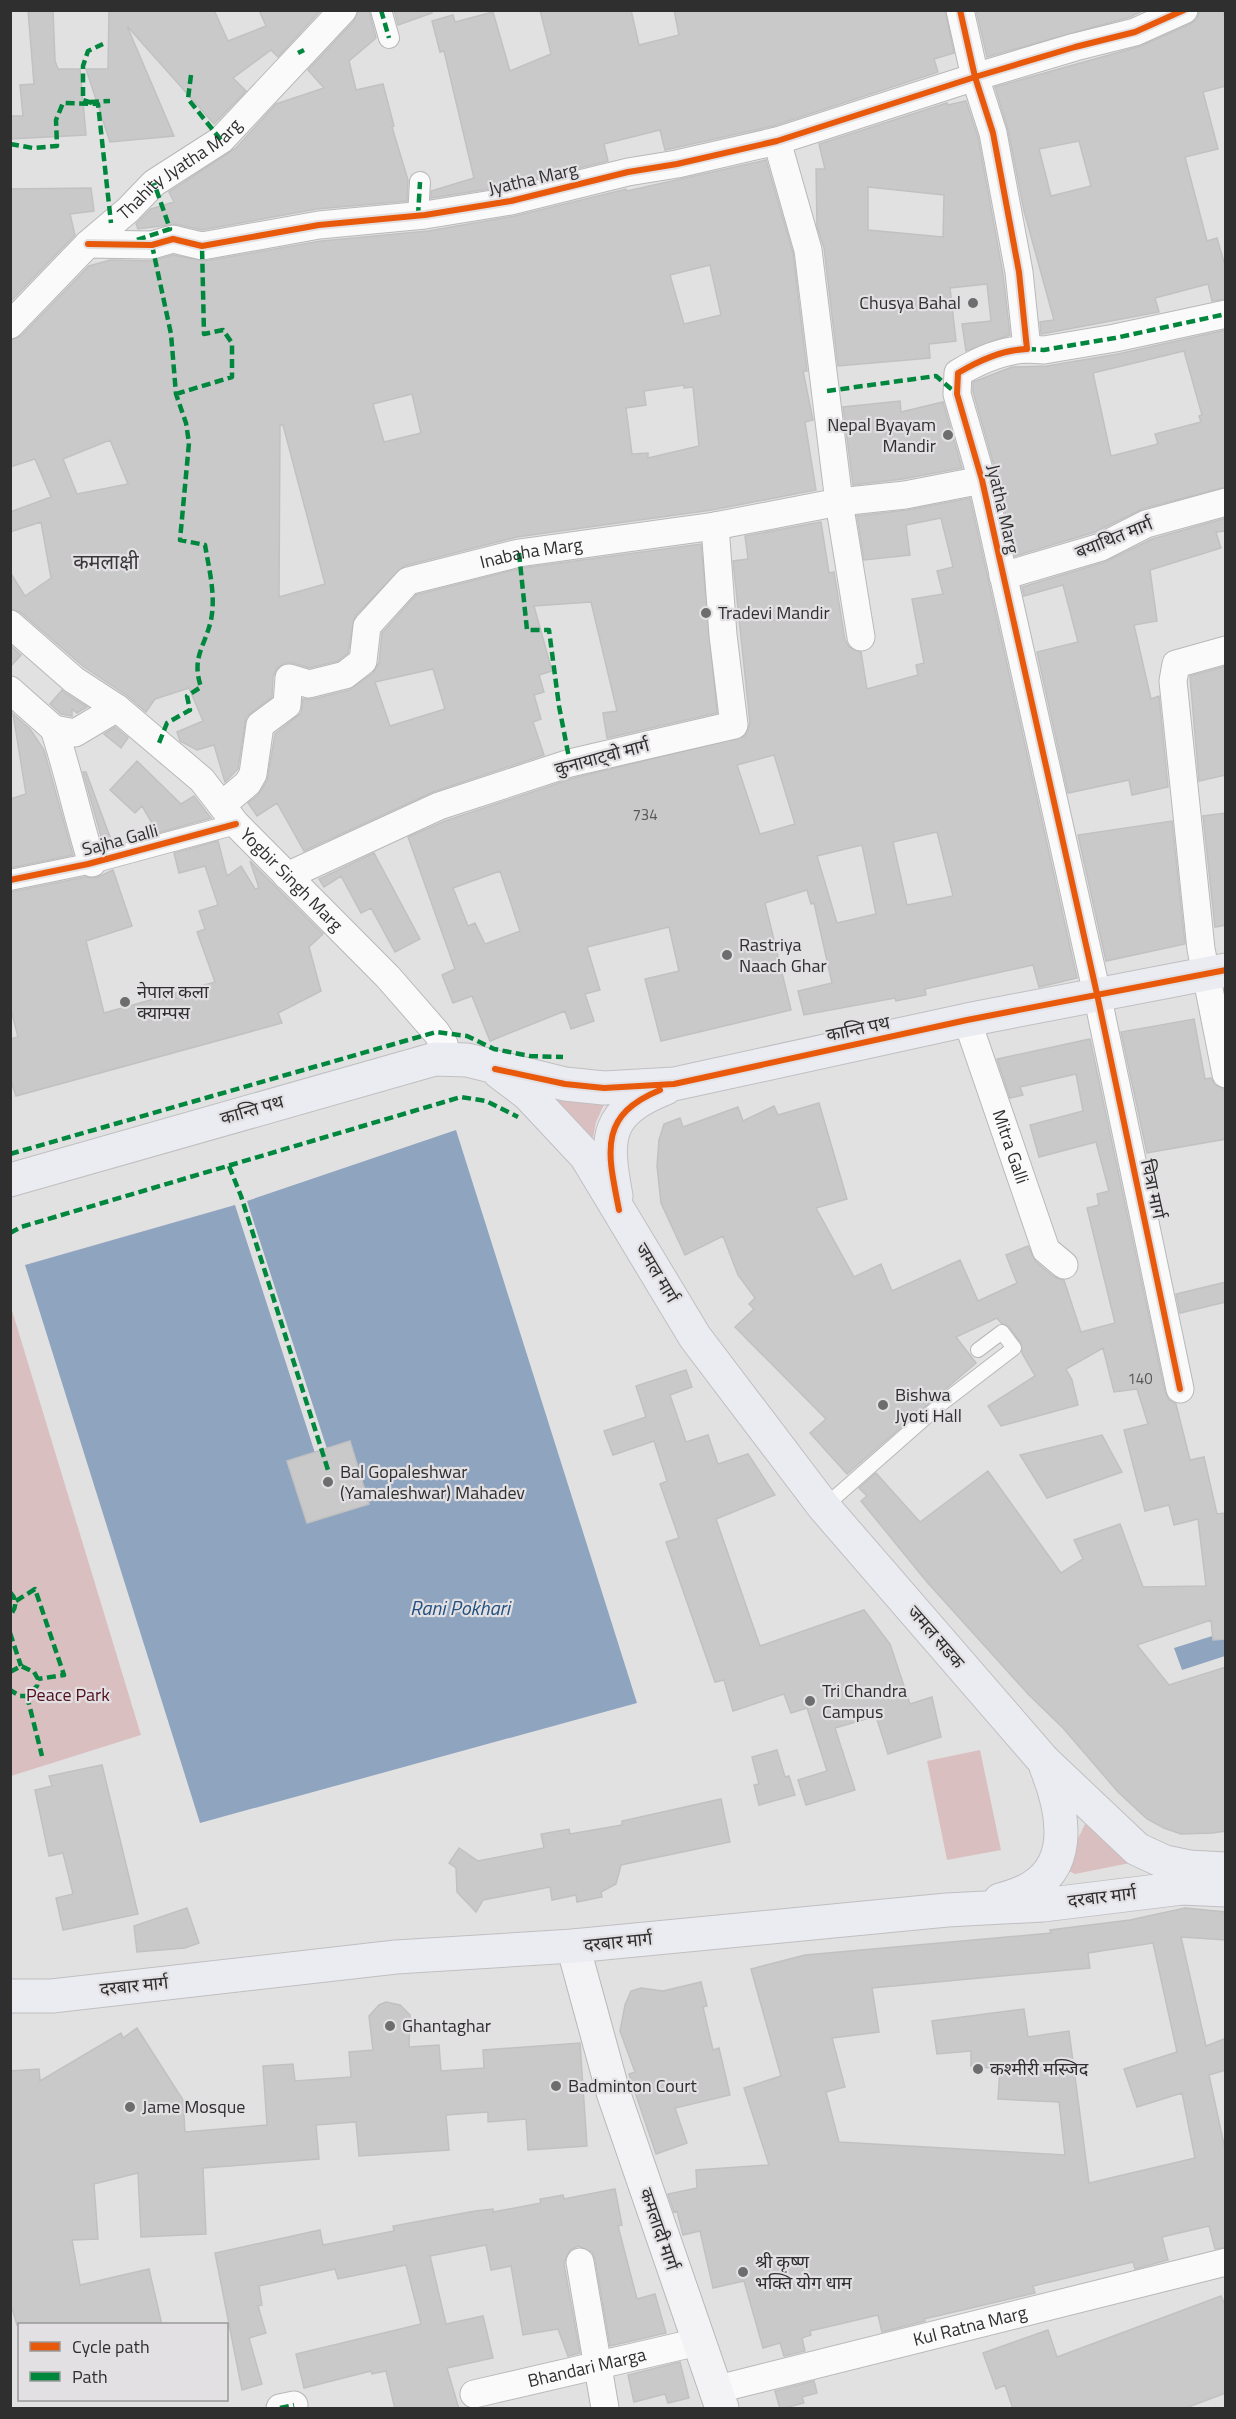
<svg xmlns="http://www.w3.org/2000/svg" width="1236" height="2419" viewBox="0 0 1236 2419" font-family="'Titillium Web','Noto Sans Devanagari',sans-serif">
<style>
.green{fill:#dabfc1}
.water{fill:#8fa4be}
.building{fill:#cac9ca;stroke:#c2c1c2;stroke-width:1.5;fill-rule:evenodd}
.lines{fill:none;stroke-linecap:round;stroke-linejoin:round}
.service-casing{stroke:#b9b8b9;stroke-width:16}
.pedestrian-casing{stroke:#b9b8b9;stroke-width:22}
.minor-casing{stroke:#b9b8b9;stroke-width:29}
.secondary-casing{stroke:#b9b8b9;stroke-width:35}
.primary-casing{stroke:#c0bfc0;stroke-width:35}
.service{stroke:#fbfafb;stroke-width:14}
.pedestrian{stroke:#fbfafb;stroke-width:20}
.minor{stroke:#fbfafb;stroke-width:27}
.secondary{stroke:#f3f3f6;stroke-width:33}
.primary{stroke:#ebebf2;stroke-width:33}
.quiet{stroke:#00873e;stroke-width:4.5;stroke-dasharray:9 4.5;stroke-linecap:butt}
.cycleway-casing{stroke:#e2e0e3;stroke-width:10}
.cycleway{stroke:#e8590c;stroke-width:6}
.poi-dot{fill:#6e6d6e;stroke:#e2e0e3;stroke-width:2}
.labels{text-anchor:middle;stroke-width:4.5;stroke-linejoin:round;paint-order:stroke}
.number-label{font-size:15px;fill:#585758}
.street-label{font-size:18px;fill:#302f30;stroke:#e2e0e3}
.poi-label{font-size:18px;fill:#302f30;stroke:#e2e0e3;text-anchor:start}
.park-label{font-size:18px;fill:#4f0e1c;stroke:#e2e0e3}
.neighbourhood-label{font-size:20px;fill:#383639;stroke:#e2e0e3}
.water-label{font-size:20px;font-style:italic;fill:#235181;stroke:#e2e0e3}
</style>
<rect width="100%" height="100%" fill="#e2e1e2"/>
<!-- green -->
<path class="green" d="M559,1098H607L596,1122L592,1143L558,1104Z
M11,1307L141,1735L11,1776H10Z
M980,1750L1001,1850L947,1860L927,1761Z
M1086,1822L1130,1863L1075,1874L1067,1870L1070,1855Z"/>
<!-- water -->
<path class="water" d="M456,1130L637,1703L200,1823L25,1265L235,1205L315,1453L287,1461L307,1522L369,1504L350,1442L327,1449L247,1201Z
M1225,1632V1656L1182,1670L1174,1648Z"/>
<!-- building -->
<path class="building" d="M28,10H53L55,61L58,69H80L86,135L10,139V116H23L20,85L34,84Z
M109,10H214L228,41L266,26L259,10H321L278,57L271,50L233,78L246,91L214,124L127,26L174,136L110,142L86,69H108Z
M358,10H369L376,38L349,61L356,90L383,84L394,126L392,127L408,180L407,201L317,209L202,230L176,224L138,229L136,224L151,209L174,202L169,192L236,148L276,104L324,88L308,70L354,21Z
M394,10H432V13L398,25Z
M540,10H631L639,45L679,35L674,10H945L954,53L934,59L938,72L773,126L665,150L660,130L604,144L608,161L508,186L431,198V191L474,178L444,51L440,52L432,21L453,15L455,22L493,12L510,71L551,54Z
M976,10H1144L1130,17L987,57Z
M1200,10H1222L1226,21V86L1203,92L1218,149L1185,157L1207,241L1217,238L1226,269V299L1212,301L1208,284L1155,298L1159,312L1041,334L1040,322L1054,320L1024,211L1008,130L995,87L1141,46L1190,24L1197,19ZM1079,141L1091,186L1051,196L1039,149Z
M966,101L978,137L1003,274L1010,335L966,351L962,324L991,321L987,284L950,288L956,341L929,344L930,358L838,366L824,248L817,226L816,169H825L819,144L947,103L948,105ZM868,187L944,195L943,237L868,230Z
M766,160L793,253L807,371H803L813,420L805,422L816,490L712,510L517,537L404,566L355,616L348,653L338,661L309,668L293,663H285L277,668L273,677L272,697L246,717L238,769L225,782L214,745L197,750L180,741L177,732L203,721L189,688L155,699L146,712L126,695L84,667L20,612L10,609V572L25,596L51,578L41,522L10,532V512L51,497L35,459L10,467V340L21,336L89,266L110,260L152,261L173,255L205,261L321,241L428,231L515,216L626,189L627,191ZM710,265L721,315L684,324L670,275ZM684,385V388L693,387L699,446L648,458V453L632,454L626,408L646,405L644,391ZM412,394L421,433L384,442L373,404ZM280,425H283L325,584L279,597ZM110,440L128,484L77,494L63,459Z
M91,188L94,211L70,214L75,235L10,302V189Z
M1226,330V487L1142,509L1095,532L1015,556L997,476L973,392V382L1012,367L1047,366L1118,354ZM1184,351L1202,415L1199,416L1201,422L1155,434L1158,444L1111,456L1093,373Z
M900,401L901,412L943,402L962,468L903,479L853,485L843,407Z
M970,498L1077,978L1039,987L1033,965L925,989L926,995L896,1001L895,998L804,1015L798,991L832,983L814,903L811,904L807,890L765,903L791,1010L661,1041L645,979L679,971L669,927L587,947L600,990L585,994L594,1021L571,1029L565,1011L490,1041L472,996L453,1003L442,975L455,969L408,837L445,821L574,778L745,736L750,723L733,561L748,559L745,536L821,522L829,573L834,572L845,640L849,647L861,652L867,689L918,675L916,665L924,663L912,599L943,594L937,571L953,567L941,518L906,525L910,555L864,560L857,516L908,510ZM774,755L795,824L760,834L737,765ZM937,832L953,896L907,905L893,842ZM862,845L876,914L837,923L817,856ZM500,871L520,931L485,944L475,923L468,926L453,888Z
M1226,518V531L1216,532L1221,548L1150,570L1157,621L1134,625L1151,699L1159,696L1168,787L1132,795L1129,780L1068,793L1037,652L1078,642L1063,585L1024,596L1022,587L1105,562L1152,539Z
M701,544L717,713L607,738L603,713L617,711L591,602L534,606L552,671L539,675L544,692L534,695L541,719L533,722L544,755L433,792L304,851L277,803L257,816L248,803L258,795L267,781L275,734L301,713L303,699H313L349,690L373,673L379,663L382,633L416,595L522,568ZM433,669L445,709L390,726L375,682Z
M10,645L21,655L10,667Z
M1226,666V775L1199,781L1190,676Z
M62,690L65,693L87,707L77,713L72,709V716L61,714L50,704Z
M13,714L30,729L44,750L73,855L10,868V799L26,794Z
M115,727L128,738L121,748L104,734Z
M137,761L181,804L194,796L211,818L158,833L142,806L135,813L110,790Z
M83,772H86L113,845L104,847Z
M1226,813V925L1215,927L1203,816Z
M1172,821L1185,944L1106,961L1078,835Z
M218,841L227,876L241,866L255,889L259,888L250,861L323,934L309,947L321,991L278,1013L282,1023L16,1096L10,1078V1039L18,1037L10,1006V892L85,877L96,878L113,870L132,926L86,941L104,1013L215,982L197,932L205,929L199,911L218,905L205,866L179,873L174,853Z
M374,853L420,939L395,952L371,908L361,913L341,876L324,887L319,879Z
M1194,1019L1205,1079L1211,1078L1215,1085L1226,1089V1139L1147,1153L1121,1032Z
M1090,1039L1165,1392L1169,1400L1176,1404L1190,1460L1204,1457L1217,1514L1226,1513V1639L1213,1640L1211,1620L1137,1645L1169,1685L1226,1667V1831L1212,1833L1181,1834L1164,1828L1147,1819L1118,1792L1063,1728L1029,1695L927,1582L861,1501L867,1496L859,1488L876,1473L920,1522L988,1471L1061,1573L1083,1559L1074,1540L1120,1524L1143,1587L1206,1586L1198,1519L1174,1525L1169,1505L1145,1511L1124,1430L1148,1424L1137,1389L1114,1392L1103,1348L1066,1369L1072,1380L1078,1405L1001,1426L988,1406L1035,1376L1022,1353L1021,1343L1009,1327L1001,1323L997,1318L956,1337L976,1363L847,1474L810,1433L826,1419L735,1327L754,1309L749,1304L755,1298L738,1275L723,1236L685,1255L661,1203L657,1166L659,1140L664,1124L680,1118L683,1127L738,1107L743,1121L774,1106L778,1115L819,1103L847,1199L816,1208L854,1277L881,1264L892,1291L960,1260L978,1301L1017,1283L1006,1255L1028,1246L1036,1262L1054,1277L1064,1280L1081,1332L1115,1323L1087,1208L1099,1205L1097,1194L1109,1191L1096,1142L1039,1157L1030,1125L1083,1111L1076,1074L1020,1087L1023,1095L1010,1098L997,1059Z
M1226,1282V1302L1180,1313L1176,1294Z
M686,1370L692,1387L670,1395L686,1442L708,1435L718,1464L748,1454L775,1495L716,1519L760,1646L864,1610L890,1644L910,1704L932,1697L941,1737L888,1754L876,1716L835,1728L855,1790L806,1805L798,1780L827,1771L807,1708L791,1713L784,1694L733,1711L724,1680L715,1682L666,1542L679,1538L660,1484L667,1481L654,1441L613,1455L604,1431L646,1417L636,1386Z
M1102,1435L1122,1472L1047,1498L1020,1455Z
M350,1441L369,1504L307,1523L287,1461Z
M777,1750L785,1777L789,1776L795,1795L759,1805L754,1785L759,1784L752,1757Z
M102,1765L138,1914L63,1930L56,1898L73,1894L63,1853L49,1856L35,1790L52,1786L49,1776Z
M721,1799L730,1842L621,1865L616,1884L601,1892L602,1897L577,1902L576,1895L552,1900L550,1887L483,1900L476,1912L457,1892L456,1868L449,1863L459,1848L478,1861L544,1848L541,1834L569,1829L570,1834L622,1825V1821Z
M187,1908L199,1943L185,1948L137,1952L134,1926Z
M1185,1908L1226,1912V1940L1181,1937L1206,2046L1226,2038V2070L1209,2075L1226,2154V2247L1215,2249L1209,2226L1162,2237L1168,2260L1135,2269L1133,2262L1033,2286L1035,2293L924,2319L925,2321L882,2332L878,2315L810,2331L811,2335L802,2338L805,2351L784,2356L780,2343L763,2348L744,2281L713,2288L700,2231L683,2235L677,2211L674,2212L668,2194L697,2188L696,2170L769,2165L744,2088L781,2076L751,1969L805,1955L1051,1933L1050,1930L1130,1920ZM1153,1943L1177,2052L1124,2069L1137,2107L1182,2093L1195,2158L1089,2183L1069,2031L1028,2037L1024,2009L932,2021L937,2054L971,2051V2066L1000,2069L998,2099L1059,2102L1065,2155L839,2142L826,2092L845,2087L832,2038L879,2032L872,1988L1090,1968L1088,1953Z
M701,1982L707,2006L703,2007L713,2050L719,2048L730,2095L675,2108L687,2143L656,2154L629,2074L635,2072L620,2031L625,2005L631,1991L641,1988L663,1991Z
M386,2002L400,2005L410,2015L409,2047L439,2045L441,2071L484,2068L483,2050L580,2043L587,2146L528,2150L526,2119L488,2122V2112L446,2115L449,2150L359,2156L356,2122L316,2125L319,2159L203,2168L206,2234L141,2237L138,2173L94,2184L98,2239L72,2240L80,2285L149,2269L162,2325H17L10,2302V2071L39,2069L40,2081L121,2033L123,2038L137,2028L183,2100L185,2132L267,2125L263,2066L293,2064L295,2081L351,2077L349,2052L373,2050L369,2016L379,2005Z
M615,2189L622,2225L618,2226L637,2299L655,2294L666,2333L610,2346L595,2259L592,2252L578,2246L570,2250L564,2264L580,2353L568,2356L558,2329L523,2335L511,2266L491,2270L486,2245L430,2256L446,2324L483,2316L493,2358L447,2368L459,2409H395L386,2371L372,2374L371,2371L304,2388L296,2354L421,2324L406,2265L338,2279L335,2269L259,2286L262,2305L258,2306L266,2333L249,2338L262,2384L242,2390L215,2253L320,2230L323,2245L394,2231L393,2226L475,2211L493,2209V2212L541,2203L540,2199L563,2195L564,2199Z
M1221,2296L1226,2307V2393L1183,2409H1013L1005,2385L996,2389L983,2353L1048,2330L1057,2357Z
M680,2362L689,2398L668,2403L665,2394L634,2402L628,2375Z
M814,2381L817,2393L802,2397L804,2403L780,2409L775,2391Z"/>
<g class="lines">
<!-- service casing -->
<g class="service-casing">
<path id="service" d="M824,1507L941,1404L1014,1348L1002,1332L978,1350"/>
</g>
<!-- pedestrian casing -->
<g class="pedestrian-casing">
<path id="pedestrian" d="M381,10L389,38
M418,216L420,182
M10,880L88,864L236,824"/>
</g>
<!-- minor casing -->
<g class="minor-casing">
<g id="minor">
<path d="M960,10L975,77L993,133L1019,272L1027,349C1002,350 980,360 958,373L957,394L982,480L1097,994L1180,1389"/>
<path d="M777,141L808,250L839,502L861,637"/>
<path d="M88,244L152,245L173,239L202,246L319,225L425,215L511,201L628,172L677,164L777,141L975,77L1075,47L1135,32L1184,10"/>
<path id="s1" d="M10,325L88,244L128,210L154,183L221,140L343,10"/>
<path d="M1027,349L1044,350L1115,338L1226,314"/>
<path d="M1003,576L1101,547L1146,524L1226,502"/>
<path id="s2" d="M10,624L74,680L117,708L202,780L236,824L388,977L436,1032L444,1044L447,1058"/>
<path d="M1226,650L1176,664L1173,681L1201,949L1226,1074"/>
<path d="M10,690L54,729L75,733L117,708"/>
<path d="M54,729C69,774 78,819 92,863"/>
<path id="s3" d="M222,805L248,783L253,774L260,725L287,705L289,678L309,684L345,675L363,661L367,626L408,581L519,553L715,526L839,502L905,495L982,480"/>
<path d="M287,876L439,806L570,763L734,725L723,635L715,526"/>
<path id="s4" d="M967,1020L1046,1250L1064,1265"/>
<path d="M580,2262L605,2408"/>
<path id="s5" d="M714,2390L1226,2262"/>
<path id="s6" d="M474,2394L698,2342"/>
<path d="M280,2408L294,2405"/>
</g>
</g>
<!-- secondary casing -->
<g class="secondary-casing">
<path id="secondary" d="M573,1946L613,2092L722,2408"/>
</g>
<!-- primary casing -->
<g class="primary-casing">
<path id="primary" d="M499,1072L528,1094L586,1156L695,1337L824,1507L1044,1761L1137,1849L1165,1862L1189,1867L1224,1869
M10,1180L435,1059L467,1060L565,1084L604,1088L674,1084L967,1020L1226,970
M616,1196C605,1137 605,1112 666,1088
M1000,1900C1011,1897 1024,1893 1034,1886C1075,1860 1061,1804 1046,1767
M10,1996H52L396,1957L573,1946L947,1910L1043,1905L1182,1888L1226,1890"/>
</g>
<!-- service -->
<use href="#service" class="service"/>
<!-- pedestrian -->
<use href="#pedestrian" class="pedestrian"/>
<!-- minor -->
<use href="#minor" class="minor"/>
<!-- secondary -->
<use href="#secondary" class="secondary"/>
<!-- primary -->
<use href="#primary" class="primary"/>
<!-- quiet -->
<path class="quiet" d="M381,10L389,38
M298,53L304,50
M191,75L188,99L221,140
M90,102L110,101
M92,103L83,100V66L88,51L103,44
M10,144L33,148L57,146L56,120L63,103L98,104L111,223
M418,216L420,182
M137,240L170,229L154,183
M152,245L171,334L176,394L186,423L189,443L180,540L205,545C209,569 216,595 211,620C205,647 191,657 201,687L187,696L190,710L167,723L159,743
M1027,349L1044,350L1115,338L1226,314
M827,391L936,376L957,394
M176,394L232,377V343L223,330L204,334L202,246
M519,553L527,630H549L559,706L570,763
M10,1154L436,1032L467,1036L494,1049L530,1056L563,1057
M229,1166L241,1196L328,1470
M10,1233L21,1227L461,1097L486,1101L518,1117
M10,1592C17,1599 17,1608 10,1615
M16,1601L35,1589L64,1675L38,1679
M10,1633L21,1666
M10,1672L21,1666L34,1672L38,1679L37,1686L27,1696H20L10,1690
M27,1696L42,1756
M280,2408L294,2405"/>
<!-- cycleway casing -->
<g class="cycleway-casing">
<path id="cycleway" d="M960,10L975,77L993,133L1019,272L1027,349C1002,350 980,360 958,373L957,394L982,480L1097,994L1180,1389
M88,244L152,245L173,239L202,246L319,225L425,215L511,201L628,172L677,164L777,141L975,77L1075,47L1135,32L1184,10
M10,880L88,864L236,824
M495,1069L565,1084L604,1088L674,1084L967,1020L1226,970
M619,1210C608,1153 597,1116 660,1090"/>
</g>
<!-- cycleway -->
<use href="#cycleway" class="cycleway"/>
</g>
<!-- markers -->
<g class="poi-dot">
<circle cx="973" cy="303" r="6"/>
<circle cx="948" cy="435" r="6"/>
<circle cx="706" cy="613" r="6"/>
<circle cx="727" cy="955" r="6"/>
<circle cx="125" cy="1002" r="6"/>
<circle cx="883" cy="1405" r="6"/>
<circle cx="328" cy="1482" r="6"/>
<circle cx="810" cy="1701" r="6"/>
<circle cx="390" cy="2026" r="6"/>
<circle cx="978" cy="2069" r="6"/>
<circle cx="556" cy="2086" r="6"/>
<circle cx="130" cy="2107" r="6"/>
<circle cx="743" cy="2272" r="6"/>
</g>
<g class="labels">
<!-- number labels -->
<g class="number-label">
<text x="645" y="820">734</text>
<text x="1140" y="1384">140</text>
</g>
<!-- street labels -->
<g class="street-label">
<text dy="6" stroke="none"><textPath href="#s1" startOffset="231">Thahity Jyatha Marg</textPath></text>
<text transform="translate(533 179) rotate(-13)" y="6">Jyatha Marg</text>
<text transform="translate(1003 509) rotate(77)" y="6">Jyatha Marg</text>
<text transform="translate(1114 538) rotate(-22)" y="6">बयाथित मार्ग</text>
<text dy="6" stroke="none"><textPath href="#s3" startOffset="458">Inabaha Marg</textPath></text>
<text transform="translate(602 757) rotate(-15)" y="6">कुनायाट्वो मार्ग</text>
<text transform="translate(120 840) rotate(-15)" y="6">Sajha Galli</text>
<text dy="6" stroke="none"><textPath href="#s2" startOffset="382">Yogbir Singh Marg</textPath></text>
<text transform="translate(858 1029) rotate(-12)" y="6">कान्ति पथ</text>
<text transform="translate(252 1110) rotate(-16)" y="6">कान्ति पथ</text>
<text dy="6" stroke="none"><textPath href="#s4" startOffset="134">Mitra Galli</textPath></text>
<text transform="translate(1153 1189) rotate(78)" y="6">चित्रा मार्ग</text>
<text transform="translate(657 1273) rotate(59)" y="6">जमल मार्ग</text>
<text transform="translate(936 1637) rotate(49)" y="6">जमल सडक</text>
<text transform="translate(1102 1897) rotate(-7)" y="6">दरबार मार्ग</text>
<text transform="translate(618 1942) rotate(-6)" y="6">दरबार मार्ग</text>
<text transform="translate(134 1986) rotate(-6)" y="6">दरबार मार्ग</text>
<text transform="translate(659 2229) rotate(71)" y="6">कमलादी मार्ग</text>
<text dy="6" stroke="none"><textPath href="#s5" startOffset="264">Kul Ratna Marg</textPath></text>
<text dy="6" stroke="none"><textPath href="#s6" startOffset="116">Bhandari Marga</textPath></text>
</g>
<!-- poi labels -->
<g class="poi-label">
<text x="961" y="309" text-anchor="end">Chusya Bahal</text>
<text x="936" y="431" text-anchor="end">Nepal Byayam<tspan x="936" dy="21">Mandir</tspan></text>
<text x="718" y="619">Tradevi Mandir</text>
<text x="739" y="951">Rastriya<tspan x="739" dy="21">Naach Ghar</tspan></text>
<text x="137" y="998">नेपाल कला<tspan x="137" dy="21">क्याम्पस</tspan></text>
<text x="895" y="1401">Bishwa<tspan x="895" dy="21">Jyoti Hall</tspan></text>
<text x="340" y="1478">Bal Gopaleshwar<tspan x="340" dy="21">(Yamaleshwar) Mahadev</tspan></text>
<text x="822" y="1697">Tri Chandra<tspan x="822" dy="21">Campus</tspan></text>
<text x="402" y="2032">Ghantaghar</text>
<text x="990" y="2075">कश्मीरी मस्जिद</text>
<text x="568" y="2092">Badminton Court</text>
<text x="142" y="2113">Jame Mosque</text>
<text x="755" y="2268">श्री कृष्ण<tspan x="755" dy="21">भक्ति योग धाम</tspan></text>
</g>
<!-- park labels -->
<g class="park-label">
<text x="68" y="1701">Peace Park</text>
</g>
<!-- neighbourhood labels -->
<g class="neighbourhood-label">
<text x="106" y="569">कमलाक्षी</text>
</g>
<!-- water labels -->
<g class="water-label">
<text x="460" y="1615">Rani Pokhari</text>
</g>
</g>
<!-- border -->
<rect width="1236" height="2419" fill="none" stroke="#302f30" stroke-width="24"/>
<!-- legend -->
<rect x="18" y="2323" width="210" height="78" fill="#e2e0e3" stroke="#9b999b" stroke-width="1.5"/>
<rect x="30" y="2342" width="30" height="9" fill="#e8590c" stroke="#9b999b" stroke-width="1.5"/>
<text x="72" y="2353" font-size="18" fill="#302f30">Cycle path</text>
<rect x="30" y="2372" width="30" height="9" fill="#00873e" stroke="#9b999b" stroke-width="1.5"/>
<text x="72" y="2383" font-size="18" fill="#302f30">Path</text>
</svg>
